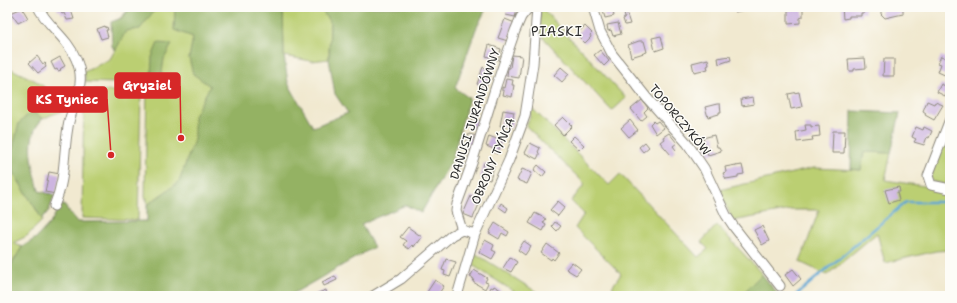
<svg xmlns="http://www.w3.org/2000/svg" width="957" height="303" viewBox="0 0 957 303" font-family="'Shantell Sans',sans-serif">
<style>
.green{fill:#bbcf72;stroke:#737d4e}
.forest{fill:#94b264;stroke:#606e48}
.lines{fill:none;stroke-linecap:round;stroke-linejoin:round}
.stream{stroke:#5ca6d4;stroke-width:2.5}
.building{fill:#cdb5e0}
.minor-casing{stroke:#8e8a7e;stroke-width:11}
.minor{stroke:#fff;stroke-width:9}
.labels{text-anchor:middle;stroke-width:3;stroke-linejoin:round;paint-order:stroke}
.street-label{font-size:12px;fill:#2b2b2b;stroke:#fdfcf7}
.neighbourhood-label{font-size:13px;letter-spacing:1px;fill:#2b2b2b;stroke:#fdfcf7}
.leader{fill:none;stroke:#d62828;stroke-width:1.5}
.callout-dot{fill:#d62828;stroke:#fdfcf7;stroke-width:1.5}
.callout{fill:#d62828;stroke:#d62828;stroke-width:1.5}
.callout-label{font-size:13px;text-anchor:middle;font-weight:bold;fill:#fff}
</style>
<rect width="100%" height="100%" fill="#fdfcf7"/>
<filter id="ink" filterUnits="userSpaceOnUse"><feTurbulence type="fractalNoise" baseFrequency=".025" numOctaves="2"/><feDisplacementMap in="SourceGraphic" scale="8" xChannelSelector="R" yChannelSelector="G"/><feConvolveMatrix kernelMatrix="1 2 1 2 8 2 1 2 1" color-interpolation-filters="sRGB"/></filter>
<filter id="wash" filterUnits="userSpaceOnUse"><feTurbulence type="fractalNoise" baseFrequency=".012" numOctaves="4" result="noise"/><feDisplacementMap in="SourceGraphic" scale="16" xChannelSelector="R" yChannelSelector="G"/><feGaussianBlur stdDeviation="0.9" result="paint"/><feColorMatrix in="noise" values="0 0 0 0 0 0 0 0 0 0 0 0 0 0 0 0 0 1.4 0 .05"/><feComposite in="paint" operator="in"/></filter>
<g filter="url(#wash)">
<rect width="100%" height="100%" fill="#f1e9d0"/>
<!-- green -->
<path class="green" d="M131,7H197L210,86L220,179L162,194L147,205V198L145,199L147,84L86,82L84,72L110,59L119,43L115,21L119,19Z
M283,7H319L330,22L329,59L311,61L284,56Z
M541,7L626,98L612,111L538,32Z
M7,67L36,81L67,104L66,110L51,115L43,119L32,112L15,175L42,219V221L27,236L13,243L22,247L10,267L7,269Z
M84,90L141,92L138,220L82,218Z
M531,107L609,185L620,174L698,257L708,249L701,242L717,225L762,274L740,296H623L612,287L621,274L575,228L584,214L571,201L585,184L526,126L530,117Z
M950,124V185L933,182L930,178Z
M864,152L891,153L885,180L950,190V250L936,251L885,263L877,233L827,275L800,262L819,210H791L733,221L719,190L814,168L861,170Z
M473,252L543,296H521L469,263Z"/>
<!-- forest -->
<path class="forest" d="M131,7H169L154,11L140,29L126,31L115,51L112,46L111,22L122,18Z
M175,7H283L284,56L288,83L313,127L348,113L335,94L329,59L330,22L319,7H487L476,29L455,88L469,98L451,162L421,213L406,205L361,224L374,247L289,296H138L136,293L130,296H7V269L10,267L22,247L36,238L51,222L60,205H64L77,222L147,221V205L179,182L194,140V116L210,86L193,74L189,58L193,37L174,30Z
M158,43L172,44L164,59L161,79L151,77L152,57Z
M32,111L43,119C23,136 34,169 39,191L55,195L49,210L42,219L15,175L10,159L19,123Z
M852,111L900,113L891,153L864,152L861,170L851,169Z
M762,274L779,296H740Z"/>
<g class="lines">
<!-- stream -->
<path class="stream" d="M796,295L906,202H950"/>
</g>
<g id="blocks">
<!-- building -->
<path class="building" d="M60,7H70L74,19L67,20L64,13L62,14L60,10L58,11L57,8Z
M508,7H518L515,17L506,15Z
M602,7H612L614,16L605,18Z
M734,7H753L754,8L735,12Z
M842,7H864L865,13H861V16H849V18L843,19Z
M883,7H903V14L885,18L881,14V9Z
M22,8L28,18L18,23L11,13Z
M799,8H803V17L800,18V23L788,24V10L799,9Z
M626,12L630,24L625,25L623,19L625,18L624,13Z
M505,19L515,23L508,41L498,38Z
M618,23L621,34L613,36L611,30L608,31L607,25Z
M105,26V28L107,27L108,30H106L108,37L101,39L97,29Z
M585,26L592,33L590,35L591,37L585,43L576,34Z
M661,36L664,48L655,51L652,38Z
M639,41H644L647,52L631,57L628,45Z
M489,45L501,49L498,60L486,56Z
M600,50L609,61L604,66L594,55Z
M512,55L522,56L519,78L507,76L508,68H510Z
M37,56L43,64L45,63L46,64L45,65L46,67L38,73L29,63Z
M730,56L731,60L719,64L718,58Z
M941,56L950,60V69L947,76L938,72L941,64L938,63Z
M60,57L65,66L60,69L61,70L58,71L57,69L55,70L51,62Z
M865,58L866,68L854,69V71H849L848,59Z
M708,59L709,65L707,66L708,69L694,72L692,63Z
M884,59H894V76H883Z
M483,67L492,71L486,87L477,84Z
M561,67L569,74L562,82L554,75Z
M506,79L513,80L512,85H514L512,97L503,95L504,91H502V87L504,88Z
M941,84L950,88L945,96L937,92Z
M799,92L802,107L791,109L788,94Z
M753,97L754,104L742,106L741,99Z
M642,100L648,108L644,112L647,116L641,121L631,109Z
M927,101L934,104L935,102L943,105L934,120L925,115L926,113L923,111Z
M717,104H720L721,112H719V114L708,117L705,107Z
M503,110L514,112L511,128L500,126Z
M563,117L572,126L563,135L554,125Z
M472,118L482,121L480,130L470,127Z
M630,120L638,130L629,137L621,128Z
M653,121L655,123L658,121L664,128L656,134L650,124Z
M805,125H811V127L819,126L820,136L812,137L813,140L797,142L796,132L806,130Z
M916,127L923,130L924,127L932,131L929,138L927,137L924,145L914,142L916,139L912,137Z
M833,131H845L844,153H832Z
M669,133L677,143L673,146L676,150L671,155L660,142L664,139L663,137Z
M469,134L477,136L473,151L465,148Z
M714,135L717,147H719L721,151L708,155L703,138Z
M489,136L502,141L497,154L493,152L494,149L486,146Z
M574,136L584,145L579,150L569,141Z
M645,142L649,147L643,152L639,147Z
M530,143L540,148L538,152L539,153V155L537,159L525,153Z
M484,163L494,166L490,180L480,177Z
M538,165L546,172L542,177L534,170Z
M736,165V166L742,165L744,174L738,175V177L726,179L723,173L726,172L725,167Z
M522,169L532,173L527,184L517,180Z
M49,172L60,174L56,194L45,192Z
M899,187L900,192H897L899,200L889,203L885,190Z
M471,196L481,200L473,218L463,214Z
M558,201L565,207L558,216L550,210Z
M501,203L508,208L506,212L499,207Z
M535,213L546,219L543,223L546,225L543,231L529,223Z
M555,222L561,226L557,231L552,226Z
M495,223L509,232L507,236L502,233L499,239L489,233Z
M762,226L769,241L762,245L754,230Z
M408,227L422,237L418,243L417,242L414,247L412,245L409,249L403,245L406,241L400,237Z
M485,240L494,245L492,250L496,252L492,259L479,252Z
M524,241L531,246L525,255L518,250Z
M547,244L559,253L554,260L552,258L551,260L541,253Z
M510,257L517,262L511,272L503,268Z
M446,259L456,262L450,277L444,275L445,271L442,270Z
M572,262L581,269L576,275L566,269Z
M793,269L801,279L793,286L785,275Z
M474,270L487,278L485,282L488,283L485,289L473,282L474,279L470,277Z
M335,276L337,280L324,286L322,282Z
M435,280L444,286L437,296H433L427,292Z
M494,286L501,290L500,291L502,292L500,296L489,291L491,287L493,288Z
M326,290L327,296H310Z"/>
</g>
</g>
<g filter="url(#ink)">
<use href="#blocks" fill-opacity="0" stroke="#8e8a7e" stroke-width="1"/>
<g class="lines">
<!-- minor casing -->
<g class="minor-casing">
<path id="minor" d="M38,7C47,26 67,37 76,59C79,66 81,75 80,83C79,98 70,112 68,127C63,155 66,179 54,206
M593,7L600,31L612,54L647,98L687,143L704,168L726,215L734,227L780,286
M950,119L928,176L931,185L950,189
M462,230L456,211L457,204L472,163L495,89L515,31L521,17L529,7
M373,296L401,279L452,235L462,230L475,234
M457,296L475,234L509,160L525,116L533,64L537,7"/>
</g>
<!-- minor -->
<use href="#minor" class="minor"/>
</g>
</g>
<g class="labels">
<!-- street labels -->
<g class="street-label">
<text transform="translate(475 114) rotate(-72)" y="4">DANUSI JURANDÓWNY</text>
<text transform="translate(680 120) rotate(50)" y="4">TOPORCZYKÓW</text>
<text transform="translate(493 161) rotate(-67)" y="4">OBRONY TYŃCA</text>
</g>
<!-- neighbourhood labels -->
<g class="neighbourhood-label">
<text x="557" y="36">PIASKI</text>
</g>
</g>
<!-- callouts -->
<path class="leader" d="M181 138L180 86M111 155L107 99"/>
<g class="callout-dot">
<circle cx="181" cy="138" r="4"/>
<circle cx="111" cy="155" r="4"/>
</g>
<g class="callout">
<rect x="115" y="73" width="65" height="25" rx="4"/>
<rect x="28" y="87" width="79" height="25" rx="4"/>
</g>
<g class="callout-label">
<text x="147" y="90">Gryziel</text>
<text x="67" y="104">KS Tyniec</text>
</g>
<!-- margin -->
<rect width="957" height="303" fill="none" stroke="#fdfcf7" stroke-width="24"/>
</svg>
